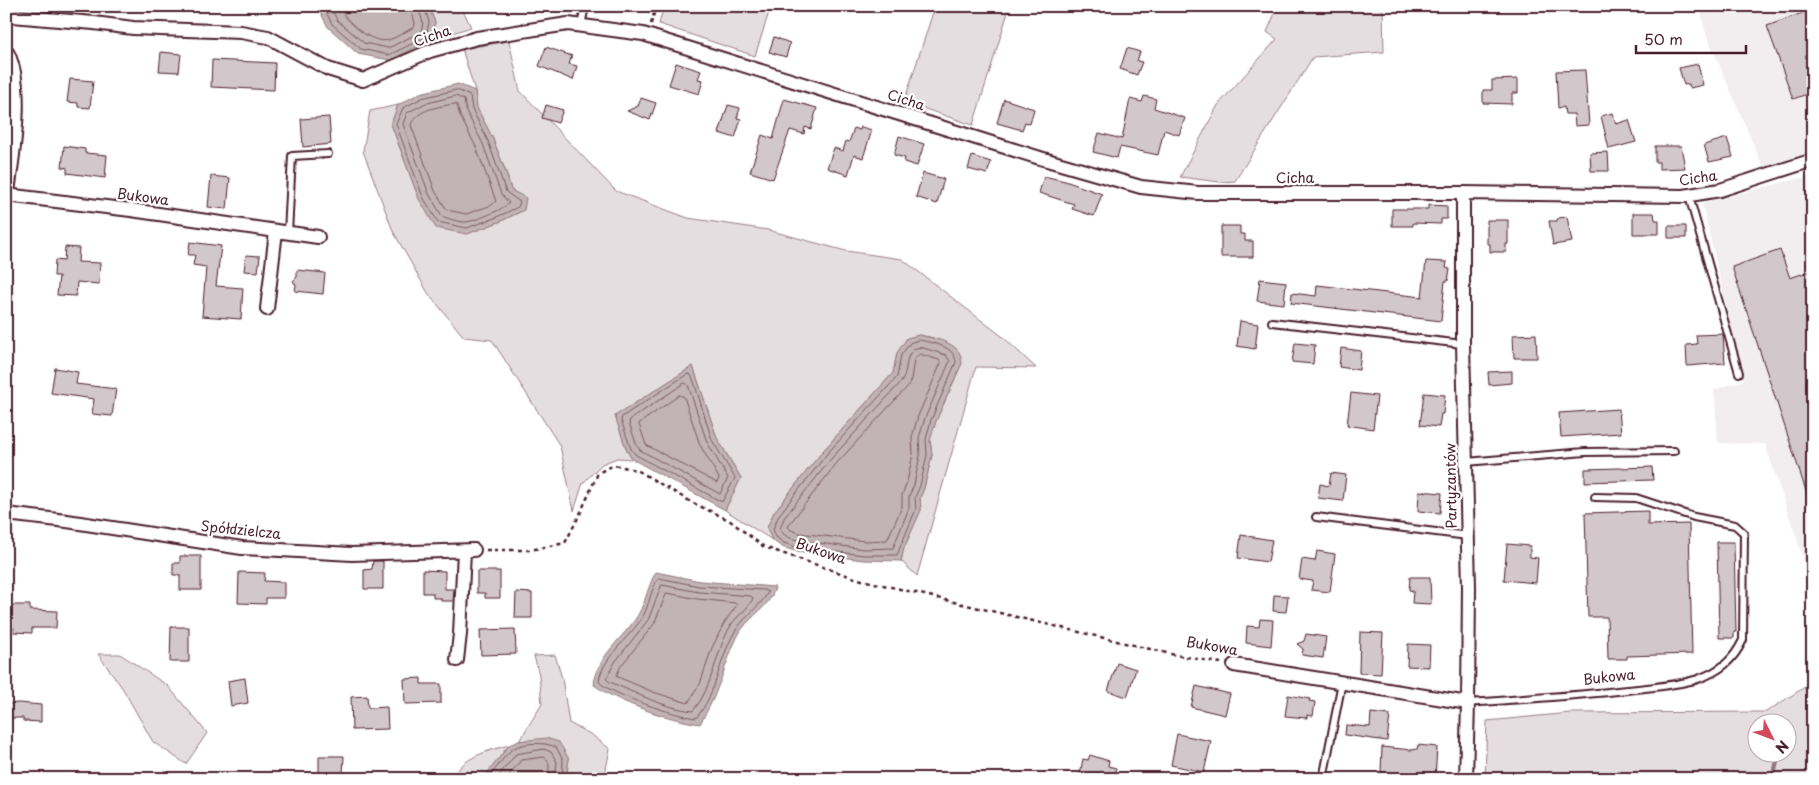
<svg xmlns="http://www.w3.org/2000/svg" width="1819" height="785" viewBox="0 0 1819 785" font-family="'Playpen Sans',sans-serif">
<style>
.built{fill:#f2eeef}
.green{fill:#e5dee0;stroke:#987e86;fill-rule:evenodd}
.water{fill:#c1b3b6;stroke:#91787e}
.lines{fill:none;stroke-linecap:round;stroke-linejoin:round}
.shore{stroke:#7a5a63;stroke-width:1}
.stream{stroke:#91787e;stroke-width:4.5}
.building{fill:#d2c7cb;stroke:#4a1f2b}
.service-casing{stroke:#4a1f2b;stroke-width:10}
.minor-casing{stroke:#4a1f2b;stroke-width:16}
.tertiary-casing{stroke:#4a1f2b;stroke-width:20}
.path{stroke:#4a1f2b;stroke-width:2.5;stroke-dasharray:4 4;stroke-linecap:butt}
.service{stroke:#fff;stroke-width:6}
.minor{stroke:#fff;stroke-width:12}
.tertiary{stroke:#fff;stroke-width:16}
.labels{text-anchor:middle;stroke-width:4.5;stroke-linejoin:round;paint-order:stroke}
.street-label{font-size:14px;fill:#4a1f2b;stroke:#fff}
</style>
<rect width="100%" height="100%" fill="#fff"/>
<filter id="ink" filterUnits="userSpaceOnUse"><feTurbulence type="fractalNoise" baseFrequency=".02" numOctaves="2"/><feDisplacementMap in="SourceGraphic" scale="10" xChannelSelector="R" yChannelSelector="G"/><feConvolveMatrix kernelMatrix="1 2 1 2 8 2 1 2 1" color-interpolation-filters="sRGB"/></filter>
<g filter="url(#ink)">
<!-- built -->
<path class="built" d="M1700,6H1813V151L1763,167L1705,31Z
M1813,175V587L1765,444L1718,443L1714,390L1744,380L1702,203Z"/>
<!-- green -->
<path class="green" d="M428,6H461L471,27L431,40L435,22Z
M664,6H771L755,56L659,24Z
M935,6H1010L973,125L904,102Z
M1278,6H1383L1384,52L1313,57L1235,181L1220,182L1180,177L1218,105L1277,39L1267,32Z
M509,41L520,91L616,191L688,218L768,230L846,251L902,259L1003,337L1036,368L976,367L917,576L901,561L904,548L921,510L920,498L924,488L932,455L930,440L936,421L962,363L934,338L919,335L907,339L897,353L893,373L822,452L774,512L767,528L772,540L725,510L741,478L717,438L693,366L615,416L627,451L632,459L617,458L602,464L583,483L574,511L560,446L492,340L464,337L428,293L393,231L363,151L370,111L398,105L391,124L419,199L467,234L499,222L524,210L511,190L507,175L493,139L477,108L475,91L462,49Z
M98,654H120L168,686L207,733L186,764L153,742L123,689Z
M555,655L562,678L569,723L592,735L610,749L604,779H566L569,759L528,740L519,741L542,704L539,675L534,656Z
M1805,687L1813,722V779H1485L1487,721L1570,713L1766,712ZM1756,722H1786V752H1756Z
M509,745L483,779H454C459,757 491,750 509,745Z"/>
<!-- water -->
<path class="water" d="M317,6H428L435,22L431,40L390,60L358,54L328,27Z
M458,84L475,91L477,108L493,139L507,175L511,190L526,198L524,210L499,222L467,234L436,228L419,199L391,124L398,105L420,93Z
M919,335C931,338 951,340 959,352C961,355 961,359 962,363L936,421L930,440L932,455L924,488L920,498L921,510L904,548L901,561L863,560L795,551L782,547L772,540L767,528L774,512L822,452L893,373L897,353L907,338Z
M693,366L717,438L741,478L725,510L632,459L627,451L615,416Z
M656,572L700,581L775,587C772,605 750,616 740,632C730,650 725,670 717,689C713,701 706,713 700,724C667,719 621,704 594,685C596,656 624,638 638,615C646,601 648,585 656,572Z
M546,738L559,742L569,759L566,779H483L509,745L519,741Z"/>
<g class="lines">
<!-- shore -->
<path class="shore" d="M323,6L332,24L361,49L389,55L426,37L429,22L424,6
M330,6L337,20L364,43L388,48L421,32L423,23L418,6
M338,6C346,21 371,45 389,40C397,37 407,31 414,27L415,23L410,6
M457,90L470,96L472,109L488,141L506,192L520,202L518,207L497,217L467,228L438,222L423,197L396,124L403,108L422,98Z
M456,96L464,100L466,111L483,144L501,194L509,203C504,209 474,222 465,222C459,222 448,219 442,216L429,194L403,124L407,113L424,104Z
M455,104L457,105L460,116L476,147L496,201L492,205L466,214L447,210L435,191L411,125C416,109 441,106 455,104Z
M919,340C933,343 955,346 956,362L931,420L926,439L927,455L920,486L915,497L916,509L897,555H864L796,547L784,543L776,537L773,529L779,515L826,455L897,377L901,355L910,343Z
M920,347L946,355L950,361L925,418L919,438L920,455L914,485L909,496V508L893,548L864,549L797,540C790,538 783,536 780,529L784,518L831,459L902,381C909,369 903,350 920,347Z
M920,354L939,360L941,363L918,416L912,437L913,454L907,482L902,495V507L887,540L865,541L799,533L791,530L788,527L791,522L836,464L908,386L911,379L914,360Z
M688,374L691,375L694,382L712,440L735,478L722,502L636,455L631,449L621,420L622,417Z
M685,383L688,385L707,442L728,478L720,494L640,450L637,446L629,423L630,420Z
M680,395L684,397L700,445L719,478L717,483L646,445L639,424Z
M659,578L699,586L764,590L768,592C764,602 745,617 738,627C719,654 718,693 696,718C677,716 612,695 599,682C600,660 631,636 642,618C650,605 650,589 659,578Z
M662,585L699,592L751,596L753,598C749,608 737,616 731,625C715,652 713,688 693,711C664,708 636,693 610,682L606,679L615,662L648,620Z
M667,593L698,599L735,603L737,605L724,623L712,648L700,684L688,703L653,692L616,676L621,666L654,624Z
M488,779C494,771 506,753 514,748C525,742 544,742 556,747L563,760L562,779
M496,779L516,754L544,749L551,752L557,762L555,779
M506,779L521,760L544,757C552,761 548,771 548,779"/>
<!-- stream -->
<path class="stream" d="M1773,779L1779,752"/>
</g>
<!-- building -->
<path class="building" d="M1813,9V92L1793,99L1767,26Z
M774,37L790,43L786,57L769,52Z
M546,47L572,56L569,64L577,66L573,80L539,66Z
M1127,48L1140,52L1137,61L1142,62L1137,75L1120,69Z
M161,52L181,54L179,72L159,71Z
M212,60L275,63L274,90L211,87Z
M676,63L701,71L698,79L703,80L699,94L669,85Z
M1698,64L1703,85L1690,88L1689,84L1684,85L1679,68Z
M1585,70L1589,125L1575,126L1574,114H1565L1564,107L1558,108L1556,71Z
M70,79L93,81L90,108L78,107V103L67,102Z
M1518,79V93H1512V104L1483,103V90H1492V80Z
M1144,96L1156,99L1154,108L1185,118L1179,135L1164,130L1158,155L1120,147L1117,158L1093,152L1099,133L1122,139L1130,99L1142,102Z
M641,98L656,103L650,120L627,111L638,106Z
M784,99L817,108L811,129L805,127L804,134L790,130L773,179L750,172L762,135L773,139Z
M1004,99L1034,109L1030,124L1025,122L1022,130L997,123Z
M546,105L563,110L558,123L542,118Z
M728,105L740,108L737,118L741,119L735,138L719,133Z
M1613,113L1616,124L1629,120L1636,142L1609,149L1601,116Z
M329,117L331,144L303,147L301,119Z
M861,127L872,130L863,158L854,155L848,175L827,168L834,148L843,151L846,141L849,142L854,128L860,130Z
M899,136L924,144L917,166L904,162L905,158L894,155Z
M1727,138L1733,157L1709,162L1704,145Z
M64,146L85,149V153L107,155L105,178L67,173V168L62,167Z
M1655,146H1681L1685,168L1659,169V162H1655Z
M1608,152L1609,171H1591L1590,153Z
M972,156L991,162L987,174L968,169Z
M923,173L944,179L937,204L916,197Z
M211,176L230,178L227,209L208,207Z
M1044,176L1065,181L1102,194L1094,216L1072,209L1074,204L1039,193Z
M1428,205L1447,206V219H1441V224L1413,223V226H1392V209H1428Z
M1633,213H1654L1655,220H1659V234H1633Z
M1567,217L1572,242L1553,245L1549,221H1557L1558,218Z
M1487,220H1508V244H1506V252H1490V244H1487Z
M1221,226H1240V234H1245V241H1253V257H1221Z
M1668,226H1686V238H1668Z
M190,242L221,246L216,286L243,288L241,319L202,316L206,267L193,265L195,255H188Z
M65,247L79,248L78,262L100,263L99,284L77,282L76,296L57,295L59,276H54L55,260L64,261Z
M1780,250L1790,278L1813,270V502L1810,503L1732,267Z
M246,255L260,256L258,272L244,271Z
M1426,261L1447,262L1446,268L1450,269L1448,281H1445L1441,321L1291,303L1292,293L1316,296L1317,285L1422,297Z
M297,270L325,273L323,294L295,291L296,285L293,281L297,277Z
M1260,279L1286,282L1284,304L1257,301Z
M1240,321L1258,324L1255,349L1237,346Z
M1536,334L1537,358H1514L1513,335Z
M1723,334L1725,363L1687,366L1686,345L1697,344L1696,335Z
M1295,343L1315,345L1313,364L1292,362Z
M1341,348L1361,351L1359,370L1339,367Z
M55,368L78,372L76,384L116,389L112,416L92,414L94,399L51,393Z
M1512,371V383L1489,385L1488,372Z
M1351,393L1377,396L1373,429L1347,425Z
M1424,393L1445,395L1443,414H1441L1439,427L1420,425Z
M1619,409L1621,433L1561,437L1559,413Z
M1652,467L1653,480L1585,482V469Z
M1331,473L1346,475L1343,501L1318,498L1320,484L1329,486Z
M1419,491L1442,493L1440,513L1418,511Z
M1648,511V525L1689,524L1692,654L1627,656V659H1608L1607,617H1588L1585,513Z
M1241,535L1272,540L1268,562L1238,558Z
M1717,542H1734L1736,632H1734V638H1719Z
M1507,544L1530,546V557L1538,558L1536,583L1504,580Z
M1317,551L1335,554L1330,592L1311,590L1313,581L1299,579L1302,559L1315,561Z
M180,556H201V590H180V575H173V563H180Z
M373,561H383V589H364V570L372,569Z
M423,570L445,571V589H454L453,601H441V598H433V593H423Z
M477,571H500V598H485V593H477Z
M239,572L265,573L264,581L284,582V598H266V604L238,603Z
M1410,577H1430L1431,604L1412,603L1413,591L1409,590Z
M516,592L532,593V618H515Z
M1274,595L1288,596L1286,612L1273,611Z
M11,605H30V610L57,611L56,628H32V633L13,632L14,628H10Z
M1260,619L1273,620L1271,646L1246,643L1247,626L1259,627Z
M171,627H189V662H170Z
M515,629L516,654L481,655L480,630Z
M1360,632L1383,633L1381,674L1359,673Z
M1306,634L1326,637L1323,658L1302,655L1303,649L1297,644L1304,641Z
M1408,644L1430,645L1429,667L1407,666Z
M1117,663L1136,669L1127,697L1108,691Z
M245,678L248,703L231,706L228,681Z
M421,678V684H441V703L405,704L404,679Z
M1196,686L1230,694L1225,715L1191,707Z
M1288,695L1310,699L1309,701L1315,702L1313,716L1307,715V718L1285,716Z
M367,696L368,708L387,707L388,729L352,730L351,697Z
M19,703L41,705V722L23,721V718H6V704Z
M1371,713L1390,715L1387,741L1345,735L1346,725L1370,727Z
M1177,734L1211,741L1204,772L1171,765Z
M1418,745L1437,747L1435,779L1410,777L1411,774L1381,772L1382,747L1412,750L1417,749Z
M1090,755L1109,761L1108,766L1116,768L1113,779H1079L1083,759L1088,760Z
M319,756H344L343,774H319Z"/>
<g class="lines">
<!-- service casing -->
<g class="service-casing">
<path id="service" d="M581,26L585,6
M1689,196L1739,373
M288,233L292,156L328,154
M1272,322L1463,344
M1466,462L1585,452L1674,451
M1316,517L1468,536
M1468,703C1521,699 1574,696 1627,690C1647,688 1680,685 1698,679C1720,671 1733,661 1743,640L1744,533L1735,525L1694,517L1636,498L1595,497
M1323,779L1342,682"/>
</g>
<!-- minor casing -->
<g class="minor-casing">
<path id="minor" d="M6,18L12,16L94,23L133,28L241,32L268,37L328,69L363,80L430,51L477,38L568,24L643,34L1040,158L1141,187L1198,193H1463L1684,196L1720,190L1813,160
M1463,193V344L1469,587L1468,703L1466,779
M6,195L131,210L318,237
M267,309L276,231
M6,514L67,521L242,548L352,554L474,550
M457,660L460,634L464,551
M1234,665L1468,703"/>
</g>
<!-- tertiary casing -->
<g class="tertiary-casing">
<path id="tertiary" d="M6,54C23,89 11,153 6,192"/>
</g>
<!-- path -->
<path class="path" d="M651,24L656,6
M486,550H530L565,543L580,514L598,473L614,465L637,470L691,502L729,520L764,547L858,579L1175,655L1221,663"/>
<!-- service -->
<use href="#service" class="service"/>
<!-- minor -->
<use href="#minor" class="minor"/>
<!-- tertiary -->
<use href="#tertiary" class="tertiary"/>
</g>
</g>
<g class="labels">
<!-- street labels -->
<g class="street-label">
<text transform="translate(432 36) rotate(-19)" y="5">Cicha</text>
<text transform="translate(906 100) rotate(18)" y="5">Cicha</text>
<text x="1295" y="183">Cicha</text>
<text transform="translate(1698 178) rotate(-8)" y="5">Cicha</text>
<text transform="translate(143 197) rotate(8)" y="5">Bukowa</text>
<text transform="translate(1451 486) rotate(-91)" y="5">Partyzantów</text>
<text transform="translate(241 530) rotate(6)" y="5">Spółdzielcza</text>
<text transform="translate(821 551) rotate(19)" y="5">Bukowa</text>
<text transform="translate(1212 646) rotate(10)" y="5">Bukowa</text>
<text transform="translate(1609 677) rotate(-6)" y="5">Bukowa</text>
</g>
</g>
<!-- margin -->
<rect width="1819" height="785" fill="none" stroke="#fff" stroke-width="25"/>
<rect x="12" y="12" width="1794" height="760" fill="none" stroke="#4a1f2b" stroke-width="2" filter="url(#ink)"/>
<!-- north arrow -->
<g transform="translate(1772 738) rotate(132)"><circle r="24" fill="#ffffff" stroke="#b7a5aa"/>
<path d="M0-4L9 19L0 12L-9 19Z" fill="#d1495b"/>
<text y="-8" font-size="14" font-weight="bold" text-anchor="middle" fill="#4a1f2b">N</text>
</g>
<!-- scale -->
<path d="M1636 45v8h110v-8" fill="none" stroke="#4a1f2b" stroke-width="2.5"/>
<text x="1644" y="45" font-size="15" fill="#4a1f2b" stroke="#ffffff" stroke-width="4" paint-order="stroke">50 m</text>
</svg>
